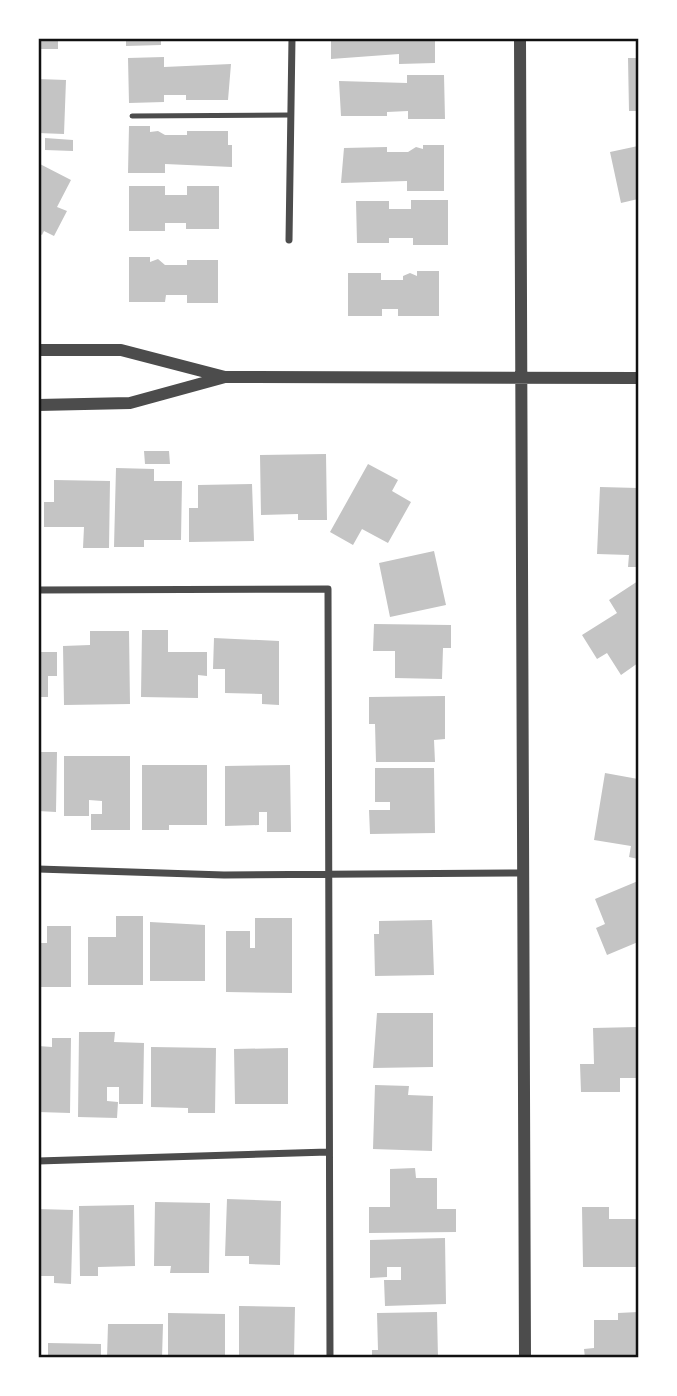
<svg xmlns="http://www.w3.org/2000/svg" width="677" height="1396" viewBox="0 0 677 1396" font-family="'IBM Plex Sans',sans-serif">
<style>
.building{fill:#c4c4c4}
.lines{fill:none;stroke-linecap:round;stroke-linejoin:round}
.service{stroke:#4c4c4c;stroke-width:5}
.minor{stroke:#4c4c4c;stroke-width:7}
.tertiary{stroke:#4c4c4c;stroke-width:12}
.neatline{fill:none;stroke:#111;stroke-width:2.5}
</style>
<rect width="100%" height="100%" fill="#fff"/>
<!-- building -->
<path class="building" d="M38,38H58V49H38Z
M126,38H161V45L126,46Z
M331,38H435V63L399,64V54L331,59Z
M164,57V67L231,64L228,100H186V95H164V102L129,103L128,58Z
M628,58H638V111H629Z
M407,75H444L445,119H408V111L387,112V116H341L339,81L407,83Z
M38,79L66,80L64,134L38,133Z
M129,126H150V132L158,131L165,135H187V131H228V145H232V167L165,164V173H128Z
M45,138L73,140V151L45,150Z
M423,145H444V191H407V181L341,183L344,148L387,147V152H408L416,147L423,149Z
M638,146V199L621,203L610,152Z
M38,163L71,180L57,207L67,211L54,236L44,231L42,235L38,233Z
M129,186H165V195H187V186H219V229H186V223H165V231H129Z
M411,200H448V245H413V238H389V243H357L356,201H389V209H411Z
M129,257H150V262L158,259L165,265H187V260H218V303H187V295H166L165,302H129Z
M417,271H439V316H398V309H382V316H348V273H381V280H403V276L410,273L417,276Z
M144,451H169L170,464H145Z
M326,454L327,520H298V514L261,515L260,455Z
M368,464L398,480L392,491L411,502L388,543L362,529L353,545L330,532Z
M116,468L154,469V481H182L181,540H144V547H114Z
M54,480L110,481L109,548H83L84,527H44V502H54Z
M252,484L254,541L189,542V508H198V485Z
M600,487L638,488V567H628L629,555L597,554Z
M434,551L446,605L390,617L379,563Z
M638,581V663L621,675L607,653L597,659L582,635L617,613L609,600Z
M374,624L451,625V648H443L442,679L395,678V651H373Z
M142,630H168V652H207V676L198,675V698L141,697Z
M90,631H129L130,704L64,705L63,646L90,645Z
M214,638L279,641V705L262,704V694L225,693V669H213Z
M38,652H57V676H48V697H38Z
M445,696V739L434,740L435,762H376L375,724H369V697Z
M38,752H57L56,812L38,811Z
M64,756H130V830H91V814H102V801L89,800V816H64Z
M142,765H207V825H169V830H142Z
M290,765L291,832H267V812H259V825L225,826V766Z
M375,768H434L435,833L370,834L369,810H390V802H375Z
M605,773L638,779V859L629,857L631,846L594,840Z
M638,881V942L607,955L596,928L605,924L595,899Z
M116,916H143V985H88V937H116Z
M255,918H292V993L226,992V931H250V948H255Z
M432,920L434,975L375,976L374,934H379V921Z
M150,922L205,925V981H150Z
M47,926H71V987H38V943H47Z
M377,1013H433V1067L373,1068Z
M638,1027V1078H620V1092H581L580,1064H594L593,1028Z
M79,1032H115L114,1042L144,1043L143,1104H119V1087H107V1101L118,1102L117,1118L78,1117Z
M52,1038H71L70,1113L38,1112V1046L52,1047Z
M151,1047L216,1048L215,1113H188V1108L151,1107Z
M288,1048V1104H235L234,1049Z
M375,1085L409,1086L408,1095L433,1096L432,1151L373,1149Z
M415,1168L416,1178H437V1209H456V1232L369,1233V1207H390V1169Z
M227,1199L281,1201L280,1265L249,1264V1256H225Z
M155,1202L210,1203L209,1273H170L171,1266H154Z
M134,1205L135,1266L98,1267V1276H80L79,1206Z
M582,1207H609V1219H638V1267H583Z
M38,1209L73,1210L71,1284L54,1283V1276H38Z
M445,1238L446,1304L385,1306L384,1280H401V1267H387V1277L370,1278V1240Z
M239,1306L295,1307L294,1358H239Z
M437,1312L438,1358H372V1350H378L377,1313Z
M638,1312V1358H585L584,1349L594,1348V1320H618V1313Z
M168,1313L225,1314V1358H168Z
M108,1324H163L162,1358H107Z
M48,1343L101,1344V1358H48Z"/>
<g class="lines">
<!-- service -->
<path class="service" d="M132,116L291,115"/>
<!-- minor -->
<path class="minor" d="M289,240L292,38
M38,590L328,589L330,1358
M38,869L224,875L522,873
M38,1161L328,1152"/>
<!-- tertiary -->
<path class="tertiary" d="M520,38L525,1358
M38,350H121L225,377L638,378
M38,405L130,403L225,377"/>
</g>
<!-- border -->
<rect width="677" height="1396" fill="none" stroke="#ffffff" stroke-width="80"/>
<rect x="40" y="40" width="597" height="1316" class="neatline"/>
</svg>
